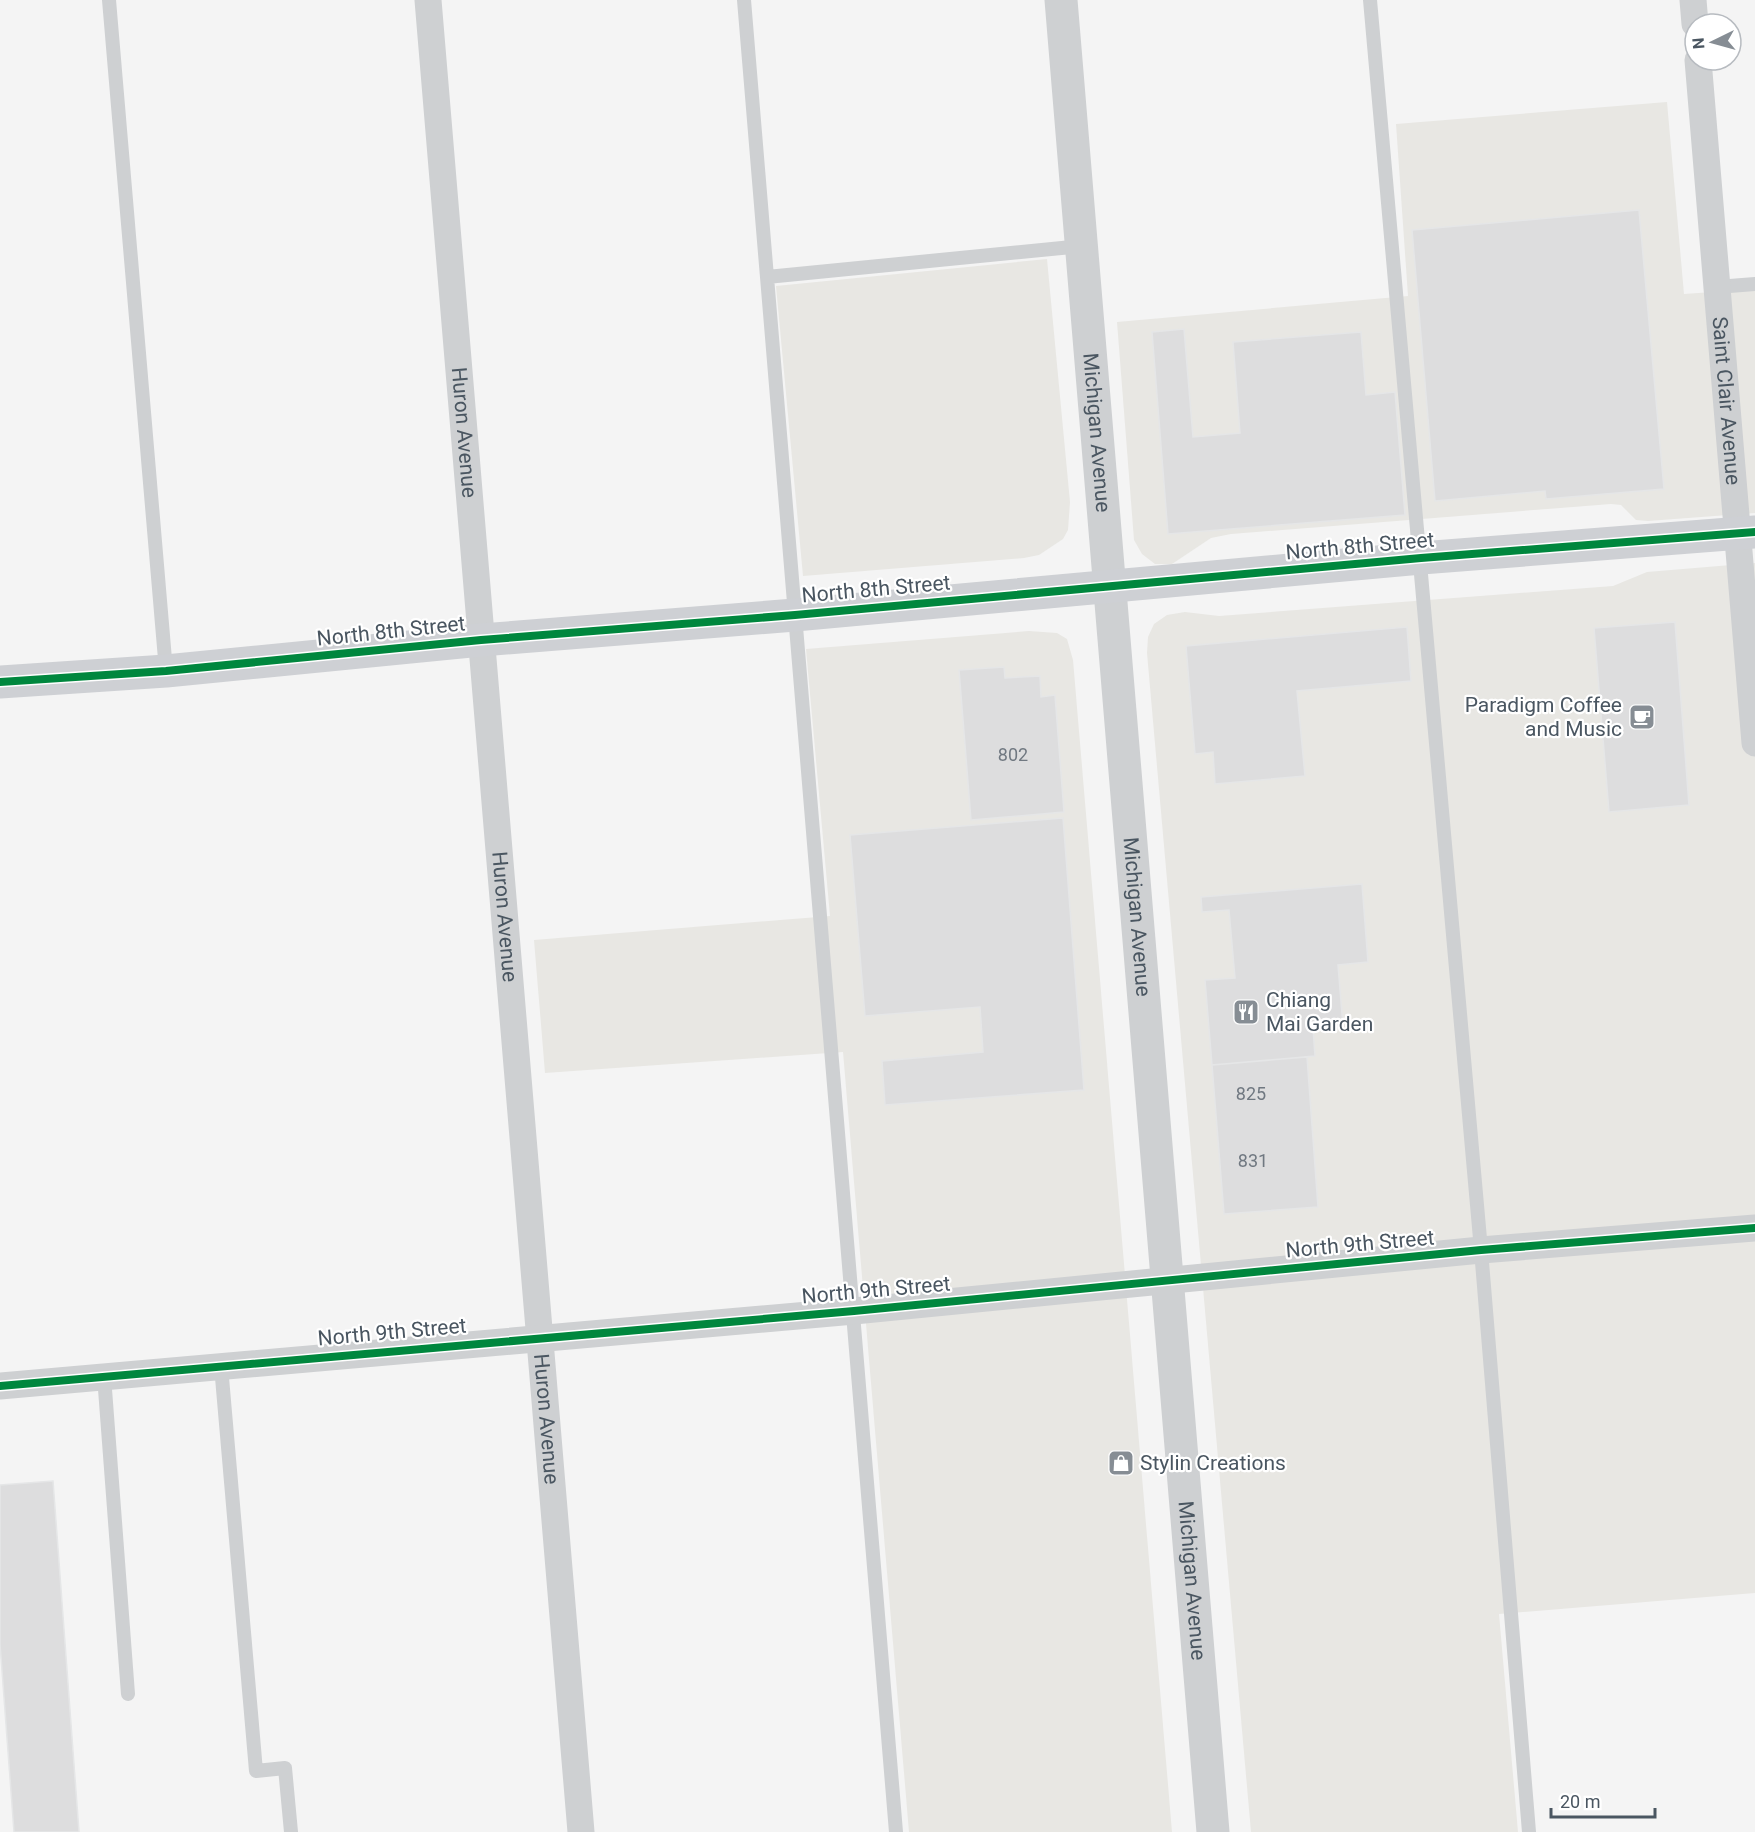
<svg xmlns="http://www.w3.org/2000/svg" width="1755" height="1832" viewBox="0 0 1755 1832" font-family="Roboto,sans-serif">
<style>
.commercial{fill:#e8e7e3}
.building{fill:#ddddde;stroke:#e5e6e7;stroke-width:1.5}
.lines{fill:none;stroke-linecap:round;stroke-linejoin:round}
.service{stroke:#ced0d2;stroke-width:14}
.minor{stroke:#ced0d2;stroke-width:27}
.tertiary{stroke:#ced0d2;stroke-width:33}
.secondary{stroke:#ced0d4;stroke-width:33}
.cycleway-casing{stroke:#fff;stroke-width:11}
.cycleway{stroke:#00873e;stroke-width:8}
.labels{text-anchor:middle;stroke-width:4.5;stroke-linejoin:round;paint-order:stroke}
.number-label{font-size:18px;fill:#707881}
.street-label{font-size:21px;fill:#4a5661;stroke:#fff}
.poi-label{font-size:21px;fill:#4a5661;stroke:#fff;text-anchor:start}
</style>
<rect width="100%" height="100%" fill="#f4f4f4"/>
<!-- commercial -->
<path class="commercial" d="M1667,102L1684,294L1755,289V513L1648,521L1636,520L1621,505L1611,504L1231,534L1211,538L1172,564H1155L1142,554L1134,540L1117,322L1408,296L1396,124Z
M1047,259L1070,502L1068,530L1063,539L1039,555L1024,558L803,576L776,286Z
M1755,563V1593L1499,1614L1518,1832H1251L1147,653L1148,637L1154,624L1167,615L1185,612L1219,616L1613,586L1647,572Z
M1029,631L1057,633L1067,639L1073,660L1172,1832H909L843,1052L545,1073L534,940L830,916L806,649Z"/>
<!-- building -->
<path class="building" d="M1639,210L1664,489L1546,499L1545,491L1435,501L1412,230Z
M1184,329L1193,437L1240,433L1233,342L1361,332L1366,395L1395,392L1405,515L1168,534L1152,332Z
M1675,622L1689,805L1609,812L1594,628Z
M1407,627L1411,681L1297,691L1305,776L1215,784L1213,752L1195,754L1186,646Z
M1004,667L1005,678L1040,676L1041,697L1055,695L1064,812L971,820L959,670Z
M1063,818L1084,1090L885,1105L882,1061L983,1052L980,1007L865,1016L850,835Z
M1362,884L1368,962L1338,965L1343,1026L1313,1028L1315,1056L1212,1065L1205,980L1235,978L1229,910L1202,912L1201,897Z
M1307,1057L1318,1207L1224,1214L1212,1065Z
M53,1481L79,1832H14L0,1644V1485Z"/>
<g class="lines">
<!-- service -->
<path class="service" d="M109,0L166,671
M744,0L896,1832
M1370,0L1481,1250L1529,1832
M767,277L1082,246
M1717,287L1755,284
M221,1366L256,1771L285,1768L291,1832
M104,1376L128,1694"/>
<!-- minor -->
<g class="minor">
<path id="s1" d="M428,0L581,1832"/>
<path d="M1693,0L1695,24"/>
<path id="s2" d="M1698,60L1755,743"/>
<path d="M0,1386L854,1311L1481,1250L1755,1228"/>
</g>
<!-- tertiary -->
<path class="tertiary" id="s3" d="M1061,0L1213,1832"/>
<!-- secondary -->
<path class="secondary" d="M0,682L166,671L481,640L795,615L1421,558L1755,532"/>
<!-- cycleway casing -->
<g class="cycleway-casing">
<path id="cycleway" d="M0,682L166,671L481,640L795,615L1421,558L1755,532
M0,1386L854,1311L1481,1250L1755,1228"/>
</g>
<!-- cycleway -->
<use href="#cycleway" class="cycleway"/>
</g>
<!-- icons -->
<defs>
<g id="cafe-square" transform="scale(1.35)"><rect x="-9" y="-9" width="18" height="18" rx="4" fill="#868d94" stroke="#fff"/><path d="M-5.5-4.5H6V0H3Q3 3.5 0 3.5H-2.5Q-5.5 3.5-5.5 0ZM3-3.2v2h1.7v-2ZM-6 4.5H4V6H-6Z" fill="#fff"/></g>
<g id="restaurant-square" transform="scale(1.35)"><rect x="-9" y="-9" width="18" height="18" rx="4" fill="#868d94" stroke="#fff"/><path d="M-5-6h1v4h1v-4h1v4h1v-4h1v5L-1.5 .5V6h-2V.5L-5-1ZM5-6V6H3V1.5H1.5Q1.5-4 5-6Z" fill="#fff"/></g>
<g id="shop-square" transform="scale(1.35)"><rect x="-9" y="-9" width="18" height="18" rx="4" fill="#868d94" stroke="#fff"/><path d="M-5-2.5h2.3a2.7 3.5 0 0 1 5.4 0H5L5.5 6h-11ZM-1.5-2.5h3a1.5 2.3 0 0 0-3 0Z" fill="#fff"/></g>
</defs>
<g fill-rule="evenodd">
<use href="#cafe-square" x="1642" y="717"/>
<use href="#restaurant-square" x="1246" y="1012"/>
<use href="#shop-square" x="1121" y="1463"/>
</g>
<g class="labels">
<!-- number labels -->
<g class="number-label">
<text x="1013" y="761">802</text>
<text x="1251" y="1100">825</text>
<text x="1253" y="1167">831</text>
</g>
<!-- street labels -->
<g class="street-label">
<text dy="7" stroke="none"><textPath href="#s2" startOffset="342">Saint Clair Avenue</textPath></text>
<text dy="7" stroke="none"><textPath href="#s1" startOffset="434">Huron Avenue</textPath></text>
<text dy="7" stroke="none"><textPath href="#s3" startOffset="434">Michigan Avenue</textPath></text>
<text transform="translate(1360 546) rotate(-5)" y="7">North 8th Street</text>
<text transform="translate(876 589) rotate(-5)" y="7">North 8th Street</text>
<text transform="translate(391 631) rotate(-6)" y="7">North 8th Street</text>
<text dy="7" stroke="none"><textPath href="#s1" startOffset="920">Huron Avenue</textPath></text>
<text dy="7" stroke="none"><textPath href="#s3" startOffset="920">Michigan Avenue</textPath></text>
<text transform="translate(1360 1244) rotate(-5)" y="7">North 9th Street</text>
<text transform="translate(876 1290) rotate(-5)" y="7">North 9th Street</text>
<text transform="translate(392 1332) rotate(-5)" y="7">North 9th Street</text>
<text dy="7" stroke="none"><textPath href="#s1" startOffset="1424">Huron Avenue</textPath></text>
<text dy="7" stroke="none"><textPath href="#s3" startOffset="1586">Michigan Avenue</textPath></text>
</g>
<!-- poi labels -->
<g class="poi-label">
<text x="1622" y="712" text-anchor="end">Paradigm Coffee<tspan x="1622" dy="24">and Music</tspan></text>
<text x="1266" y="1007">Chiang<tspan x="1266" dy="24">Mai Garden</tspan></text>
<text x="1140" y="1470">Stylin Creations</text>
</g>
</g>
<!-- north arrow -->
<g transform="translate(1713 42) rotate(265)"><circle r="28" fill="#ffffff" stroke="#b7bbc0" stroke-width="1.5"/>
<path d="M0-4.5L10 22L0 15L-10 22Z" fill="#868d94"/>
<text y="-9" font-size="16" font-weight="bold" text-anchor="middle" fill="#4a5661">N</text>
</g>
<!-- scale -->
<path d="M1551 1808v9h104v-9" fill="none" stroke="#4a5661" stroke-width="3"/>
<text x="1560" y="1808" font-size="18" fill="#4a5661" stroke="#ffffff" stroke-width="4.5" paint-order="stroke">20 m</text>
</svg>
